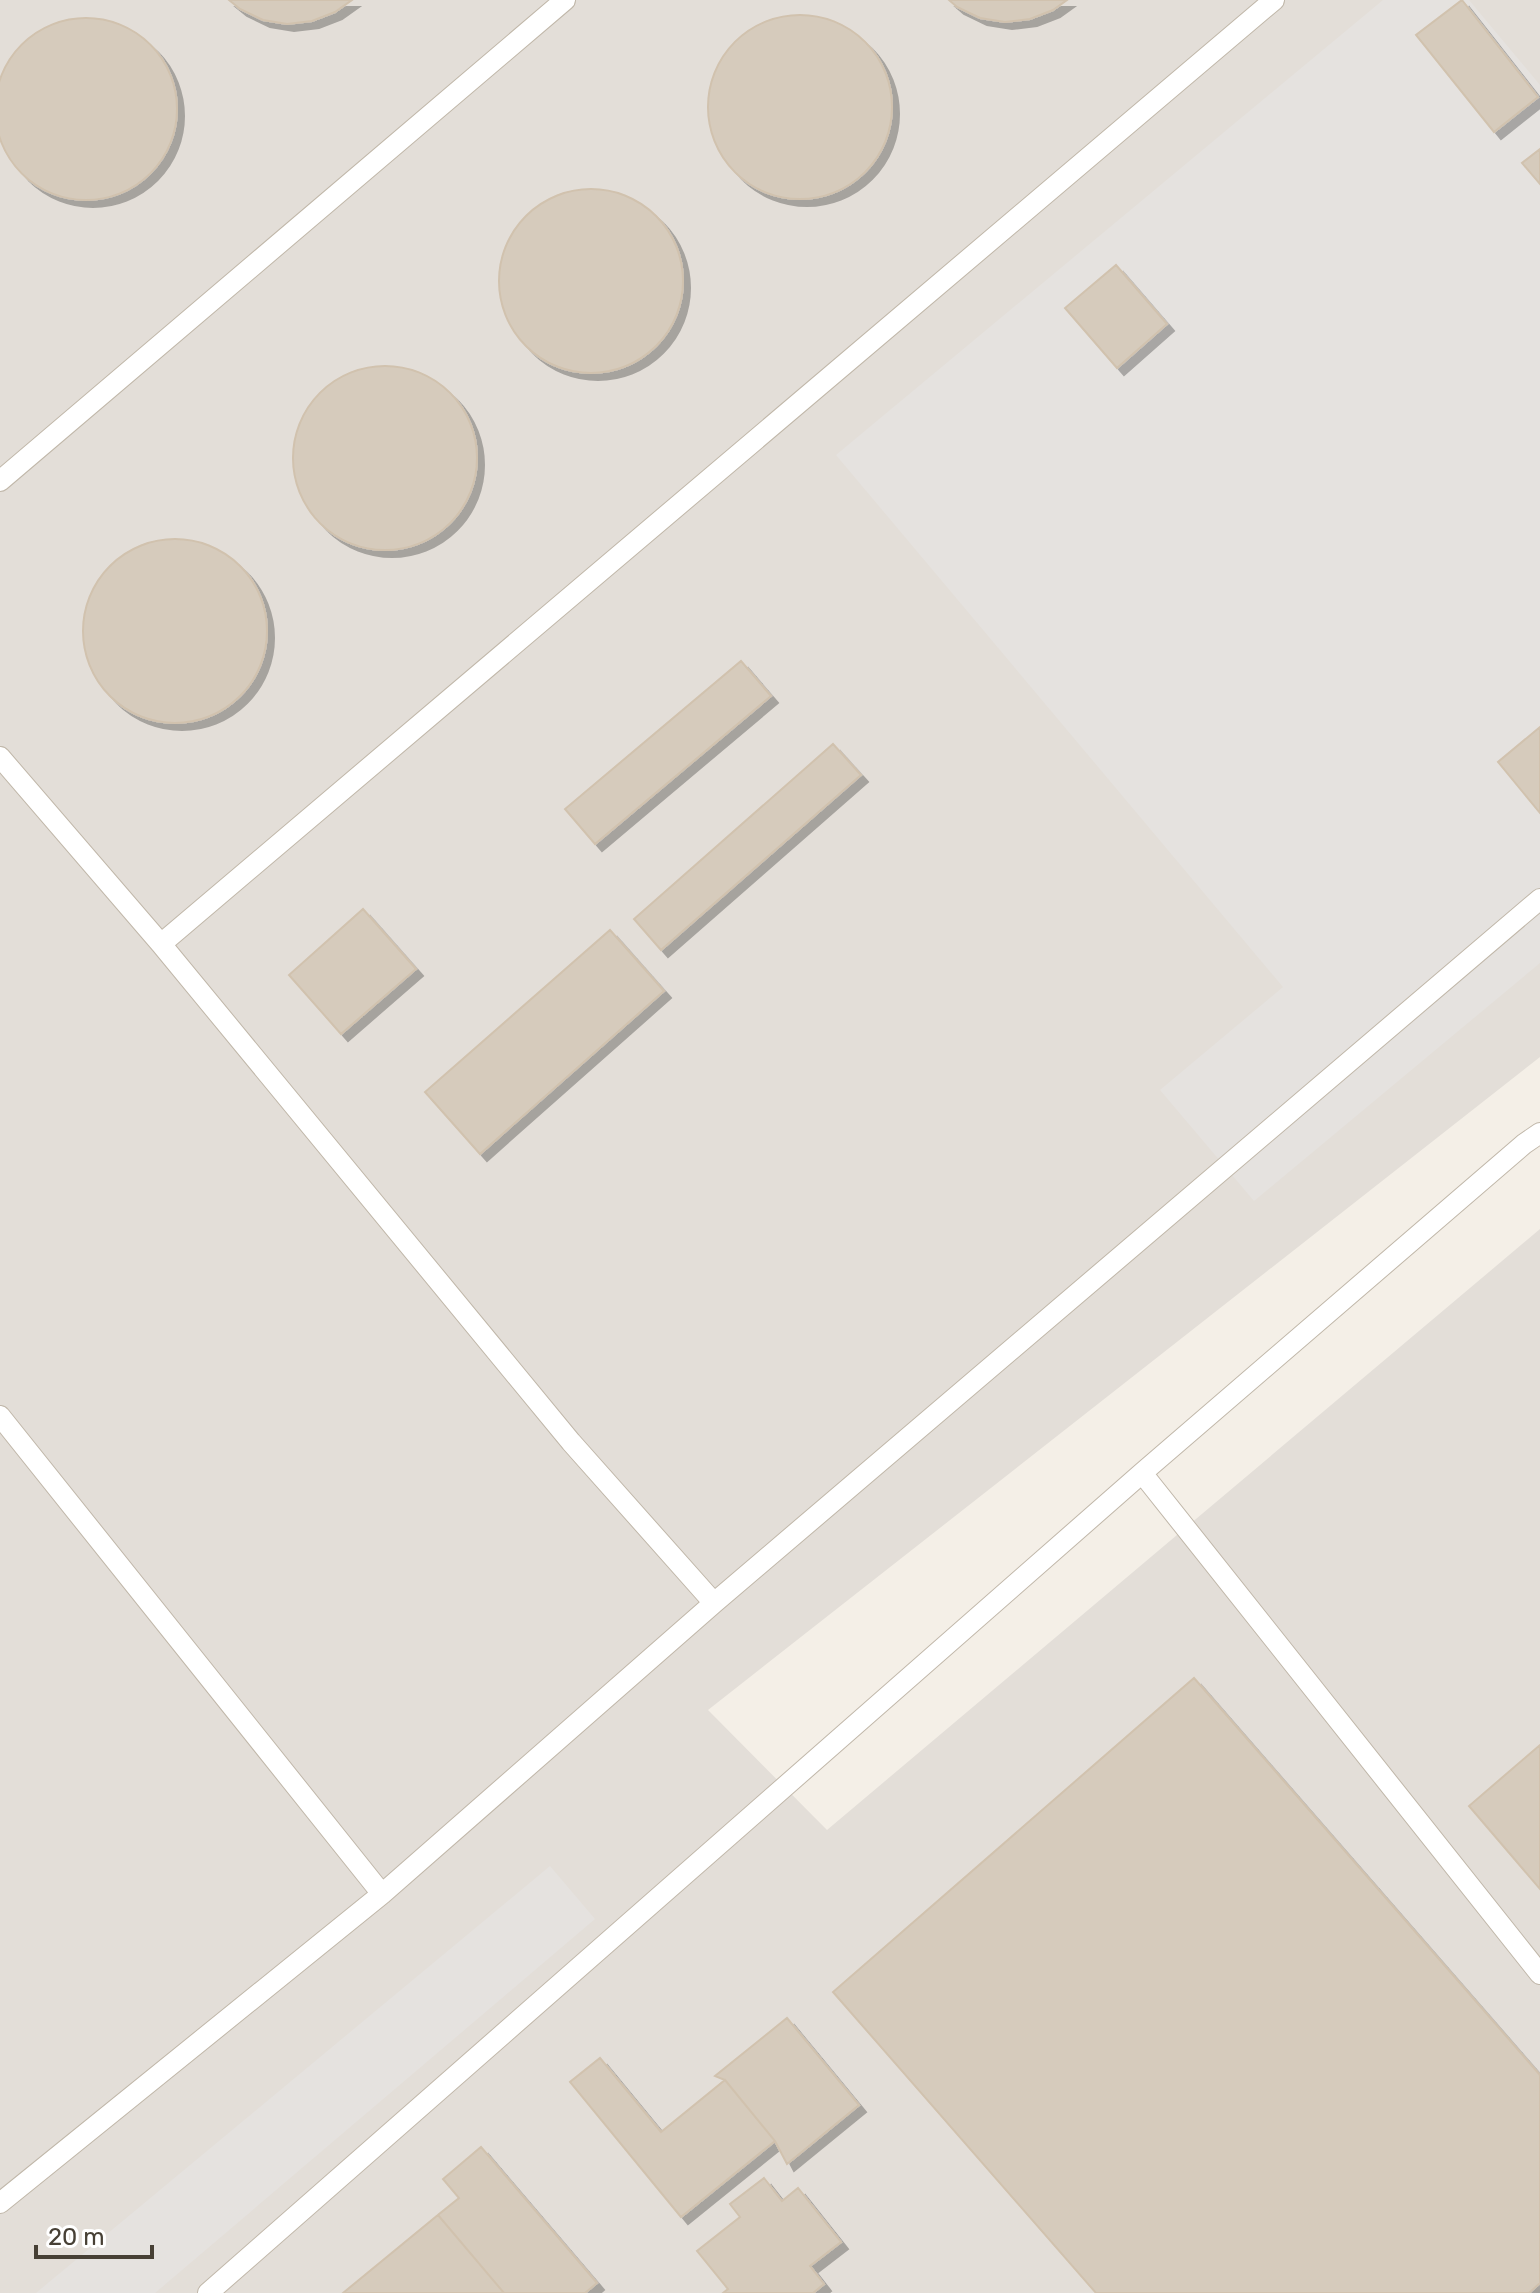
<svg xmlns="http://www.w3.org/2000/svg" width="1540" height="2293" viewBox="0 0 1540 2293" font-family="Rubik,sans-serif">
<style>
.industrial{fill:#e3ded8}
.parking{fill:#e5e2df}
.building{fill:#d6cbbc;stroke:#d1c2ae;stroke-width:2;filter:url(#shadow)}
.lines{fill:none;stroke-linecap:round;stroke-linejoin:round}
.service-casing{stroke:#c0b7a9;stroke-width:22}
.service{stroke:#fff;stroke-width:20}
</style>
<defs>
<filter id="shadow"><feDropShadow dx="7" dy="7" stdDeviation="0" flood-color="#0004"/></filter>
</defs>
<rect width="100%" height="100%" fill="#f4efe7"/>
<!-- industrial -->
<path class="industrial" d="M0,0H1540V1057L708,1710L827,1830L1540,1229V2293H0Z"/>
<!-- parking -->
<path class="parking" d="M1383,0H1469L1540,85V963L1254,1201L1160,1090L1283,987L836,455Z
M550,1866L595,1919L155,2293H36Z"/>
<!-- building -->
<path class="building" d="M229,0H352L335,12L312,21L287,24L263,20L240,9Z
M949,0H1067L1053,10L1030,19L1005,22L980,18L957,7Z
M1462,0L1538,97L1494,132L1416,35Z
M708 107a92 92 0 1 1 184 0a92 92 0 1 1-184 0Z
M-5 109a91 91 0 1 1 182 0a91 91 0 1 1-182 0Z
M1540,149V184L1522,163Z
M499 281a92 92 0 1 1 184 0a92 92 0 1 1-184 0Z
M1116,265L1167,324L1117,368L1065,308Z
M293 458a92 92 0 1 1 184 0a92 92 0 1 1-184 0Z
M83 631a92 92 0 1 1 184 0a92 92 0 1 1-184 0Z
M741,661L771,696L595,844L565,809Z
M1540,727V813L1498,762Z
M833,744L861,775L661,950L634,919Z
M363,909L416,969L341,1034L289,975Z
M610,930L664,991L480,1154L425,1092Z
M1194,1678L1540,2075V2283L1529,2293H1096L833,1992Z
M1540,1745V1889L1469,1806Z
M787,2018L859,2105L787,2164L775,2141L725,2080L715,2076Z
M600,2058L661,2132L725,2080L775,2141L681,2217L570,2082Z
M481,2147L597,2283L585,2293H504L438,2215L459,2198L443,2179Z
M764,2178L782,2201L798,2188L841,2242L810,2266L824,2284L813,2293H723L728,2289L697,2251L740,2217L730,2204Z
M438,2215L504,2293H343Z"/>
<g class="lines">
<!-- service casing -->
<g class="service-casing">
<path id="service" d="M0,481L565,0
M0,757L161,944L571,1442L714,1603
M161,944L1274,0
M0,1416L382,1894
M1142,1473L1540,1974
M0,2203L382,1894L714,1603L1540,899
M208,2293L1142,1473L1524,1144L1540,1133"/>
</g>
<!-- service -->
<use href="#service" class="service"/>
</g>
<!-- scale -->
<path d="M36 2245v12h116v-12" fill="none" stroke="#474035" stroke-width="4"/>
<text x="48" y="2245" font-size="24" fill="#474035" stroke="#ffffff" stroke-width="6" paint-order="stroke">20 m</text>
</svg>
